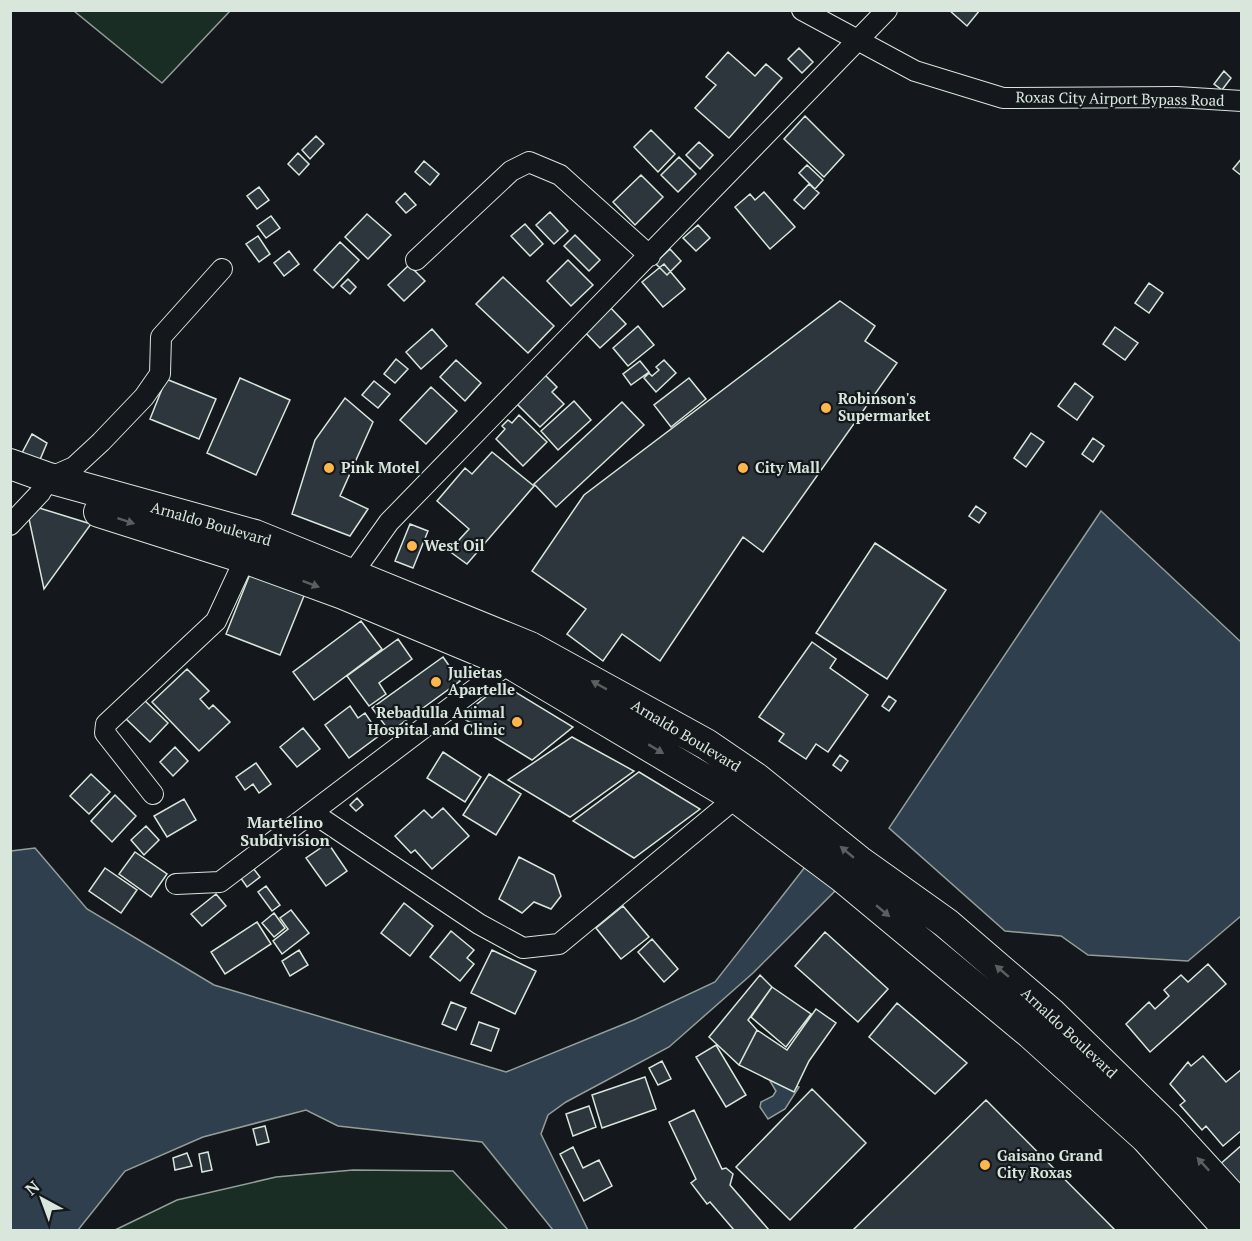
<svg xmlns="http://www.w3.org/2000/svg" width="1252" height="1241" viewBox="0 0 1252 1241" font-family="'PT Serif',serif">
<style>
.green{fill:#1a2d24;stroke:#939e99;stroke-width:1.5}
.water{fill:#2f3f4d;stroke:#939e99;stroke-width:1.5}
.building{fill:#2c363c;stroke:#d8e6dc;stroke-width:1.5}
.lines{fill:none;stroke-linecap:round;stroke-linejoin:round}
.minor-casing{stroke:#d8e6dc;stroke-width:22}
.highway-casing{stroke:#d8e6dc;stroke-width:32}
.minor{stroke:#14181c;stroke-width:20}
.highway{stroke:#14181c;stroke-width:30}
.oneway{fill:#59605f}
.poi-dot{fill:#ffb74d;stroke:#14181c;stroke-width:2}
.labels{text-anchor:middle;stroke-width:4.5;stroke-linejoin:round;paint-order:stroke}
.street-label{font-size:15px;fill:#d8e6dc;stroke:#14181c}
.poi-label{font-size:15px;font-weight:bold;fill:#d8e6dc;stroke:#14181c;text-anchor:start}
.neighbourhood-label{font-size:16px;font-weight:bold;fill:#d8e6dc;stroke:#14181c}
</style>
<rect width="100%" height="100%" fill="#14181c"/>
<!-- green -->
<path class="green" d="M74,11H230L162,83Z
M353,1170L453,1171L508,1230H115L177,1200L276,1177Z"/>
<!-- water -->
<path class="water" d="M1101,511L1241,642V916L1188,961L1088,955L1061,936L1005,931L889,828Z
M35,848L87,909L214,985L506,1072L634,1020L715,982L805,867L837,889L753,973L669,1047L566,1102L548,1115L541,1134L588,1230H553L482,1142L338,1126L306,1110L203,1137L125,1171L78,1230H11V851Z
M774,1076L799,1087L785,1109L768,1119L760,1107L761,1102L773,1096L776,1091L770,1081Z"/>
<!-- building -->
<path class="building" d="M949,10H980L967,26Z
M799,48L813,62L802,73L788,59Z
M728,52L755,76L766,64L782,78L729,138L695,108L716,85L706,77Z
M1224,71L1231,78L1222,90L1214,84Z
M805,116L844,155L824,177L784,139Z
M651,130L675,154L658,172L634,147Z
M316,136L324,144L310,159L302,150Z
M699,142L713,155L700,169L686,155Z
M298,153L309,164L299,175L288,164Z
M679,157L696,174L678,192L661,175Z
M1242,158V176L1233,169Z
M424,161L439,174L430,185L415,172Z
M807,165L823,180L815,189L799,173Z
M641,175L663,197L635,225L613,202Z
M809,184L819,193L804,209L794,200Z
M259,187L269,200L257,209L247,196Z
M764,192L795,227L770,249L735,207L750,194L755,200Z
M405,193L416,205L406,213L396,202Z
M550,212L568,231L554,244L536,225Z
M367,214L391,235L368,259L345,237Z
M271,216L280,228L266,238L257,226Z
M525,224L543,244L530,256L511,236Z
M698,225L710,238L696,251L683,238Z
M575,235L600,260L589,271L564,246Z
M258,236L270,254L259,262L246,244Z
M340,242L359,260L333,288L314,270Z
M670,249L681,261L667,275L655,263Z
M289,251L299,264L284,276L274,263Z
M568,260L593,285L571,306L547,281Z
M664,264L685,289L663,307L642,282Z
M409,265L425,281L404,301L388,285Z
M503,277L554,326L528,353L476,304Z
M348,279L356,287L350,294L341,286Z
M1149,283L1163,293L1149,313L1135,303Z
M840,301L875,326L865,341L897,363L763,552L743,537L660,661L622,634L603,661L567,634L586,609L532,571L584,495Z
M607,304L626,324L600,348L581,328Z
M638,326L654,345L628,366L613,348Z
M1115,327L1138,343L1125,360L1103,344Z
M432,329L447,346L421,369L406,352Z
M396,359L408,369L395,383L384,374Z
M456,360L481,383L465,401L440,377Z
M664,360L676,373L656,392L644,378L649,373L652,376L659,370L656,367Z
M640,361L649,372L631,385L623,374Z
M545,375L557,387L552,392L564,404L540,427L512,399Z
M240,378L290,400L256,475L207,453Z
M689,378L706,399L671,427L654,405Z
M166,379L216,399L199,439L150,419Z
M374,381L390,394L378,408L362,395Z
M1075,383L1093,397L1077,420L1058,406Z
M431,387L457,411L426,444L400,420Z
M345,398L373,422L340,496L368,509L350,536L292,514L315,440Z
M574,401L591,420L558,450L541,431Z
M622,402L644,425L556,507L534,484Z
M519,415L547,442L523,466L496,439L505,429L502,426L508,420L512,423Z
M1031,433L1044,442L1026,467L1014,458Z
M32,434L47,443L39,462L22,453Z
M1093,438L1104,446L1093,462L1082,454Z
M492,452L534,486L467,564L449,551L469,529L437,501L465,468L472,474Z
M976,506L986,513L979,523L969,516Z
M36,507L91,524L44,589L29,519Z
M410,524L428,531L413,568L395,561Z
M875,543L946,590L887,679L816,633Z
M252,569L306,591L280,655L226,634Z
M361,621L382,649L314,700L293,672Z
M398,639L412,659L379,683L386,694L369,706L347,676Z
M812,642L836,659L830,668L868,695L828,752L816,744L806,759L779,741L784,734L759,717Z
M443,657L460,681L390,732L372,708Z
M187,669L209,691L200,699L209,709L213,705L230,722L199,751L152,702Z
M502,684L573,727L532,760L461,717Z
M889,696L896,701L889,711L882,706Z
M142,698L168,723L150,742L124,717Z
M350,706L358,718L365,713L380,735L349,758L325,725Z
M303,728L320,749L297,767L280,747Z
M572,737L634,771L570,817L508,780Z
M175,747L188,761L173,776L160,762Z
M443,752L481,777L465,802L427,778Z
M840,755L848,761L841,771L833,765Z
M256,763L271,784L259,793L253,784L245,790L236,777Z
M639,772L700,809L634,858L573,821Z
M91,774L110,792L89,814L70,796Z
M489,774L521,794L496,835L463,815Z
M115,795L136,816L112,842L91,821Z
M357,798L363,805L356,811L350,805Z
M184,799L196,820L167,837L154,816Z
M443,808L469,836L432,869L415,850L411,853L395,836L424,810L432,818Z
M146,826L159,840L144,855L131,840Z
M328,843L347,871L326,886L306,858Z
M135,852L167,874L151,897L119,874Z
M519,857L554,875L561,896L551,909L534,902L522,913L499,899Z
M105,868L137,890L121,913L89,891Z
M253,868L260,877L247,887L240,877Z
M266,886L280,905L272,911L258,892Z
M216,894L226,906L202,926L191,914Z
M404,903L433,926L410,956L381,933Z
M623,906L649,937L621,959L596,928Z
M291,910L309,933L282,954L273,941L288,929L280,918Z
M274,913L285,928L274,937L262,923Z
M257,922L271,944L225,974L211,952Z
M451,931L474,950L467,958L474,964L460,981L430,957Z
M825,932L888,989L858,1022L795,966Z
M652,939L678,969L664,982L638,952Z
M299,950L308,965L290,976L282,961Z
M492,950L536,971L515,1014L471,993Z
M1208,964L1226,984L1150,1052L1126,1024L1149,1002L1155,1009L1169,996L1164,990L1181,975L1188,982Z
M760,975L772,987L748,1020L757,1030L739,1065L709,1037Z
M772,987L811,1014L786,1047L751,1017Z
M451,1002L466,1008L456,1030L442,1024Z
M897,1003L967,1063L935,1094L869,1037Z
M816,1009L836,1023L809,1061L794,1092L739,1065L757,1030L787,1050Z
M479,1022L499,1029L491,1051L471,1044Z
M716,1045L746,1095L726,1107L696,1057Z
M1203,1056L1226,1082L1242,1069V1130L1223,1146L1206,1126L1202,1130L1180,1105L1185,1101L1170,1084L1188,1062L1191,1066Z
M662,1061L671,1079L658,1085L649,1068Z
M645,1077L656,1109L602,1128L592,1095Z
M812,1089L866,1143L790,1220L736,1167Z
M986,1100L1115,1230H853Z
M589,1106L596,1127L573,1136L566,1114Z
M694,1110L722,1169L726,1168L733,1174L730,1185L769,1230H734L710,1202L707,1204L691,1183L696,1179L669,1122Z
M265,1126L269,1142L257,1145L253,1129Z
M1242,1145V1193L1218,1166Z
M573,1147L583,1168L599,1160L612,1186L584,1201L560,1154Z
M208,1152L212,1170L202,1172L199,1154Z
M187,1153L192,1166L175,1170L173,1158Z"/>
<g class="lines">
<!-- minor casing -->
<g class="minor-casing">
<path id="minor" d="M802,10L915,71L1003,98L1177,97L1242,101
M416,260L511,171L529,162L560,175L650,256
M10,525L40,493L49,478L74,467L101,442L144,397L160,374L161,337L222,269
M348,584L352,574L389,522L887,10
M153,794L105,733L106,724L216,621L250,548
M313,813L479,924L523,948L559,944L744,791
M176,884L220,882L516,658"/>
</g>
<!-- highway casing -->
<g class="highway-casing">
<path id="highway" d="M10,464L49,478L255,535L530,647L706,744L756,778L859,861L946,923L1052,1014L1168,1127L1242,1208
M99,512L247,559L343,594L511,664L738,799L842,877L1031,1034L1146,1138L1229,1230"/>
</g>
<!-- minor -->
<use href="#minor" class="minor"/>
<!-- highway -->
<use href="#highway" class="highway"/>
</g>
<!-- one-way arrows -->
<defs><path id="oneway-solid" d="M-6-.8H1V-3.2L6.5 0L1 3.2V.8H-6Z" transform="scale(1.5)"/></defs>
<g class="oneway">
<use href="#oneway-solid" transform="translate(126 521) rotate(18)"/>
<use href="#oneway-solid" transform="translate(311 584) rotate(21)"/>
<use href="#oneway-solid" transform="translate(599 685) rotate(-151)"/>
<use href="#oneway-solid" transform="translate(656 749) rotate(31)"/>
<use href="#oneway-solid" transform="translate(847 852) rotate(-140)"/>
<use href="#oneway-solid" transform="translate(883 911) rotate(40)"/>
<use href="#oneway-solid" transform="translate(1002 971) rotate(-139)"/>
<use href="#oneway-solid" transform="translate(1203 1164) rotate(-133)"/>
</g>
<!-- markers -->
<g class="poi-dot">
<circle cx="826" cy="408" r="6"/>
<circle cx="329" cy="468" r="6"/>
<circle cx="743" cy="468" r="6"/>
<circle cx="412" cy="546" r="6"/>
<circle cx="436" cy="682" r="6"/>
<circle cx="517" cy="722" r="6"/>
<circle cx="985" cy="1165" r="6"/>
</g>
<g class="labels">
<!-- street labels -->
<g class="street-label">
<text transform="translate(1120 99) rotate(1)" y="5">Roxas City Airport Bypass Road</text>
<text transform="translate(211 524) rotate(16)" y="5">Arnaldo Boulevard</text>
<text transform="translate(686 736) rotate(31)" y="5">Arnaldo Boulevard</text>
<text transform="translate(1069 1033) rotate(43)" y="5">Arnaldo Boulevard</text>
</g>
<!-- poi labels -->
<g class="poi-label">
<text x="838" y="404">Robinson's<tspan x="838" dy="17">Supermarket</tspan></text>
<text x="341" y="473">Pink Motel</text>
<text x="755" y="473">City Mall</text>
<text x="424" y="551">West Oil</text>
<text x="448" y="678">Julietas<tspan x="448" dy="17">Apartelle</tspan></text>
<text x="505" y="718" text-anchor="end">Rebadulla Animal<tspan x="505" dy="17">Hospital and Clinic</tspan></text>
<text x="997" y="1161">Gaisano Grand<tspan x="997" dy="17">City Roxas</tspan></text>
</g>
<!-- neighbourhood labels -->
<g class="neighbourhood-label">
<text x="285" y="828">Martelino<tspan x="285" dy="18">Subdivision</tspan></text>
</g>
</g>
<!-- border -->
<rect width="1252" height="1241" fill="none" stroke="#d8e6dc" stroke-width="24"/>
<!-- north arrow -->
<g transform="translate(42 1199) rotate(319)" stroke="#14181c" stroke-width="4.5" paint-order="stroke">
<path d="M0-4.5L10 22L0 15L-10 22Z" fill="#d8e6dc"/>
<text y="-9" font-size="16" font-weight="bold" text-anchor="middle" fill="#d8e6dc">N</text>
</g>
</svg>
